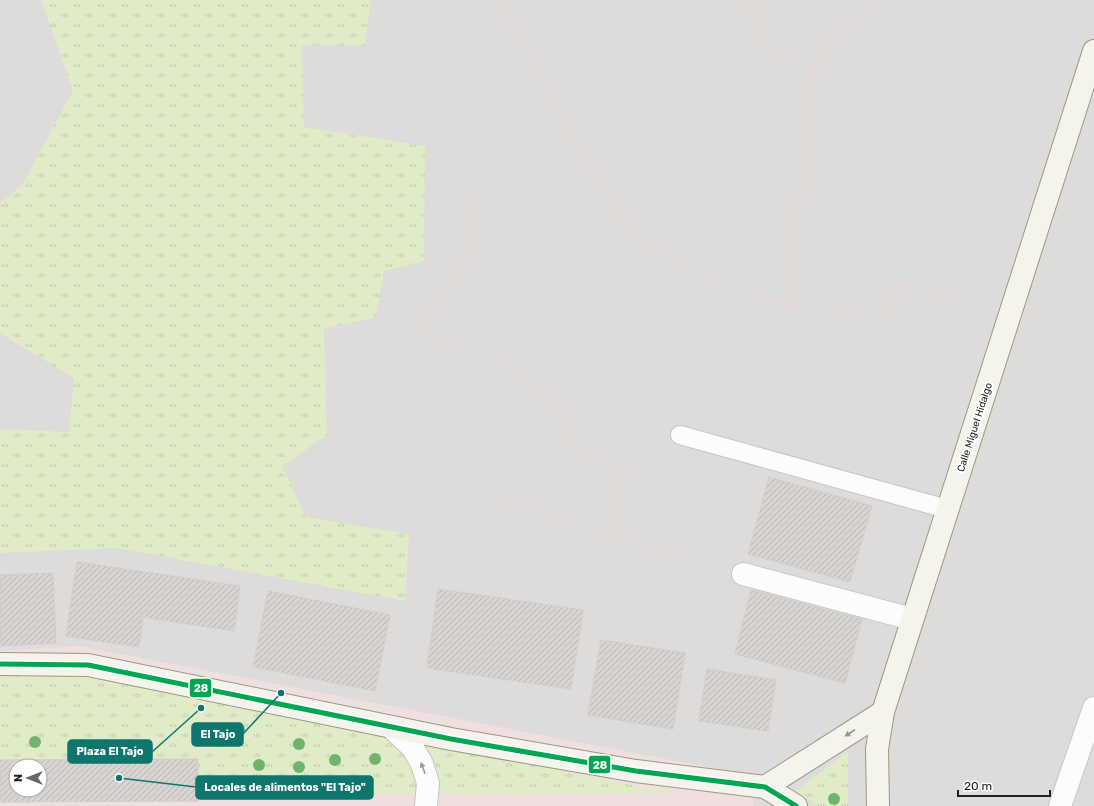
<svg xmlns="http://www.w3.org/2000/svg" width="1094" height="806" viewBox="0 0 1094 806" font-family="Rubik,sans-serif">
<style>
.residential{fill:#dddcda;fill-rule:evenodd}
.commercial{fill:#f0dfdf;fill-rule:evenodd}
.grass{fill:url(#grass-tufts);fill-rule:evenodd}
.building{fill:url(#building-hatch);stroke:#d1cdca;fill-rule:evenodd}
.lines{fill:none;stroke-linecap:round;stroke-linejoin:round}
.service-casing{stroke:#c7c6c5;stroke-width:20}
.minor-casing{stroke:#c7c6c5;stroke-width:24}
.tertiary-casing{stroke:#c7c6c5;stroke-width:24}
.secondary-casing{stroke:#9a9980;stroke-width:24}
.path{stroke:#ecd9d9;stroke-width:2.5;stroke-dasharray:2 2;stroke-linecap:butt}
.service{stroke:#fcfcfc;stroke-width:18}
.minor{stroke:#fcfcfc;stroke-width:22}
.tertiary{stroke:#fcfcfc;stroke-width:22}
.secondary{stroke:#f4f4ec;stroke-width:22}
.bus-1-casing{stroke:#fff;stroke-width:8}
.bus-1{stroke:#00a651;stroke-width:5}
.tree{fill:#71b36d}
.oneway{fill:#959590}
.oneway2{fill:#999}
.labels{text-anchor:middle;stroke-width:4;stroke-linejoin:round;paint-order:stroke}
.street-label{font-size:10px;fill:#202020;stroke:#fff}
.leader{fill:none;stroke:#0f766e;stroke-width:1.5}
.callout-dot{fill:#0f766e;stroke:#fff;stroke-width:1.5}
.callout{fill:#0f766e;stroke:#0f766e;stroke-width:1.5}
.callout-label{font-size:11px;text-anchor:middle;font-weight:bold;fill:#fff}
.line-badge{stroke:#fff;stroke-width:1.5}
.badge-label{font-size:11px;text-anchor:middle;font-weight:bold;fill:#fff}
</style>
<defs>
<pattern id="grass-tufts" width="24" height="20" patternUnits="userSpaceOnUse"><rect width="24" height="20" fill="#dfecc7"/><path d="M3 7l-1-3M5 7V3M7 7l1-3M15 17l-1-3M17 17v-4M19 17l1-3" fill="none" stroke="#bfcaab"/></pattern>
<pattern id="building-hatch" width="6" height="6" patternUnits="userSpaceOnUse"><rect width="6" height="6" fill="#d7d4d1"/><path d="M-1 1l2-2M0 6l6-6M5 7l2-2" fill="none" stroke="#b8b6b3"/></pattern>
</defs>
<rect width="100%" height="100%" fill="#eeece9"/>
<!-- residential -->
<path class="residential" d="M0,0H1094V806H0ZM16,766H40V790H16Z"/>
<!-- commercial -->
<path class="commercial" d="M79,646L754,776L753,806H0V651ZM16,766H40V790H16Z"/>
<!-- grass -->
<path class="grass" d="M41,0H371L365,46L302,45L304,127L425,146L424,261L384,271L376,317L324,329L327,435L282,466L306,517L409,534L405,601L117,548L0,553V429L69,432L74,378L0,333V203L22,185L73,91Z
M66,670L138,682L670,793L0,795V672ZM16,766H40V790H16Z
M848,751V806H818L796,791Z"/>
<!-- building -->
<path class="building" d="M769,477L872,506L850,582L748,554Z
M77,562L240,586L234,631L143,617L139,647L66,636Z
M53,573L56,643L0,646V575Z
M438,589L583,610L571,689L427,668Z
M751,590L862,619L845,683L735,654Z
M268,591L390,615L375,691L253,667Z
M601,640L685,653L673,729L588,715Z
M707,669L776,680L768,731L699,721Z
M198,759V801L0,802V760ZM16,766H40V790H16Z"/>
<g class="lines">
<!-- service casing -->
<g class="service-casing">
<path id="service" d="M680,435L947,509"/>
</g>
<!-- minor casing -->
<g class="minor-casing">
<path id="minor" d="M743,574L912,619
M1060,806L1094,708"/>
</g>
<!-- tertiary casing -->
<g class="tertiary-casing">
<path id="tertiary" d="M391,727L413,748L422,764L428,783L426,806"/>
</g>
<!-- secondary casing -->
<g class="secondary-casing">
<path id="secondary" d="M0,664L88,665L451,739L636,771L765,787L796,806
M765,787L883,712
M878,806L877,749L883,712L1094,51"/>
</g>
<!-- path -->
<path class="path" d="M498,0L562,121L639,245L708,283L783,305L882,318L898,285L984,307
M751,0L752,25L770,55L815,65
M471,195L472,226L463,261L415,327L445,346L493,356L565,419L573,453L624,468L609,540
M783,305L800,188L801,122L815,65L829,39L875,0
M490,503H511L609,540L718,567"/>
<!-- service -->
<use href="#service" class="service"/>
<!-- minor -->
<use href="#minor" class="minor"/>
<!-- tertiary -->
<use href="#tertiary" class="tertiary"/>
<!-- secondary -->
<use href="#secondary" class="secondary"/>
<!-- bus-1 casing -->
<g class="bus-1-casing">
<path id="bus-1" d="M0,664L88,665L451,739L636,771L765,787L796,806"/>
</g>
<!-- bus-1 -->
<use href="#bus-1" class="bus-1"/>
</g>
<!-- trees -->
<g class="tree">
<circle cx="239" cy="730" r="6"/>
<circle cx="35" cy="742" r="6"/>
<circle cx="299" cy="744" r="6"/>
<circle cx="375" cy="759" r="6"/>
<circle cx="335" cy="760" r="6"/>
<circle cx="259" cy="765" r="6"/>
<circle cx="299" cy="767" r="6"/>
<circle cx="834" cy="799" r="6"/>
</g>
<!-- one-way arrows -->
<defs><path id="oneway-solid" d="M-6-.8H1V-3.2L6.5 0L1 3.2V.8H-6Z"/></defs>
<use class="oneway" href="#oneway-solid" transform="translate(850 733) rotate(147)"/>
<use class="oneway2" href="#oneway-solid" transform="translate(423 768) rotate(-110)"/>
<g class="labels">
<!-- street labels -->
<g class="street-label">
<text transform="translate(974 427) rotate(-72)" y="4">Calle Miguel Hidalgo</text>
</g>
</g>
<!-- callouts -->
<path class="leader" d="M281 693L243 734M201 708L152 752M119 778L196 787"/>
<g class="callout-dot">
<circle cx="281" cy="693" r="4"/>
<circle cx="201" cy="708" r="4"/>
<circle cx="119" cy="778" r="4"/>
</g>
<g class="callout">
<rect x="192" y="723" width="51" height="23" rx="4"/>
<rect x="68" y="740" width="84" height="23" rx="4"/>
<rect x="196" y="776" width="177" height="23" rx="4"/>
</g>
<g class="callout-label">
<text x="218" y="738">El Tajo</text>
<text x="110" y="755">Plaza El Tajo</text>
<text x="285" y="791">Locales de alimentos "El Tajo"</text>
</g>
<g class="line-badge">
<rect x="189" y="678" width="23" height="20" rx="4" fill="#00a651"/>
<rect x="588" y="755" width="23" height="19" rx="4" fill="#00a651"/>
</g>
<g class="badge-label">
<text x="201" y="692">28</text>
<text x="600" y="769">28</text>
</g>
<!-- north arrow -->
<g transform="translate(28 778) rotate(270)"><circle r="19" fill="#ffffff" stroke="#a6a6a6"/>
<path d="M0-3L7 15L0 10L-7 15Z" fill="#686766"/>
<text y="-6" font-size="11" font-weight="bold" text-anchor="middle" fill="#202020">N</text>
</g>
<!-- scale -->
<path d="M958 790v6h92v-6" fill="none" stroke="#202020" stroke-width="2"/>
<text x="964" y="790" font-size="12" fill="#202020" stroke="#ffffff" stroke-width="3" paint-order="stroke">20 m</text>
</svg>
